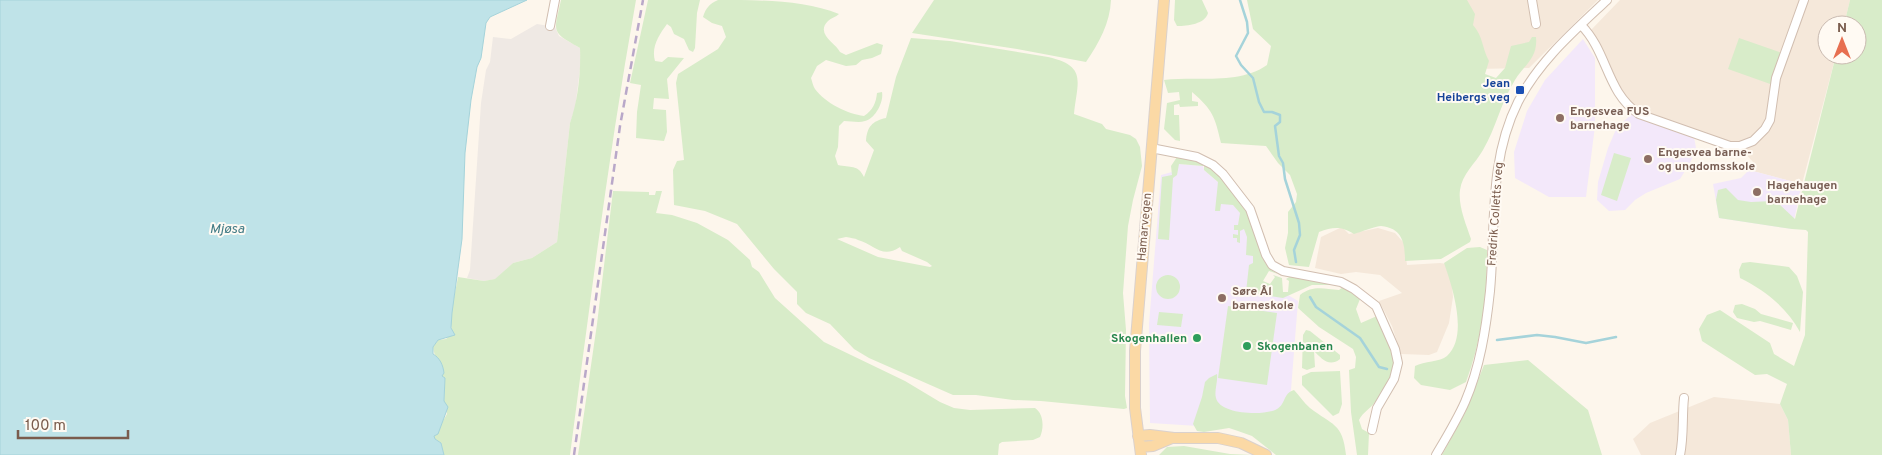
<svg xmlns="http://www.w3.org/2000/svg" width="1882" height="455" viewBox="0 0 1882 455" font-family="Overpass,sans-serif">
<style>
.residential{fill:#f5e8da}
.industrial{fill:#efe9e4}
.education{fill:#f3e8fa}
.green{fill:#d8ecc9;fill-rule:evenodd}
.water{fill:#bfe3e8;stroke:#a5d3da}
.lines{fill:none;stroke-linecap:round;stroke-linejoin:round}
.stream{stroke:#a5d3da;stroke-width:2.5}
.minor-casing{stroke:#d1beb0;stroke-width:10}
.major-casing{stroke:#dad1cd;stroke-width:12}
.minor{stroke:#fff;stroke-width:8}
.major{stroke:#fbd9a5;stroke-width:10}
.rail{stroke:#b9a8c9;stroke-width:2.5;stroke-dasharray:8 5;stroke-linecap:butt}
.transit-dot{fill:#1a4fb4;stroke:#fffaf3;stroke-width:2}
.education-dot{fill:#8d6e63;stroke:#fffaf3;stroke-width:2}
.leisure-dot{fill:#2e9e5b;stroke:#fffaf3;stroke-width:2}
.labels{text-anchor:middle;stroke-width:4;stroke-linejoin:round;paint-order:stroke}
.transit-label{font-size:12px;font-weight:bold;fill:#164399;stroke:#fffaf3;text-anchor:end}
.education-label{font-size:12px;font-weight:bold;fill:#785e54;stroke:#fffaf3;text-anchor:start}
.street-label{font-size:12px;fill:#7a5c4d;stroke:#fffaf3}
.leisure-label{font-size:12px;font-weight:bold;fill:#27864d;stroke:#fffaf3;text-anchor:end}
.water-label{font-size:14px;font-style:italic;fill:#437c86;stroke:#fffaf3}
</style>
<rect width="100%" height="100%" fill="#fdf6ec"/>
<!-- residential -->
<path class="residential" d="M1457,0H1598L1529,68L1476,69Z
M1620,0H1850L1844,25H1827V55H1836L1802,184L1749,170L1755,164L1735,143L1640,111L1627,101L1591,30Z
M1342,227L1349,234L1378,228L1395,233L1404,243L1407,265L1440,263L1447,264L1451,274L1453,297L1449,323L1437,352L1429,355L1401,354L1392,326L1379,301L1402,293L1380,275L1356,272L1341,274L1315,268L1321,237Z
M1714,397L1780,404L1788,420L1791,455H1641L1633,439L1650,423Z"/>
<!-- industrial -->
<path class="industrial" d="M537,24L555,27L559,36L580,48L581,61L575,109L570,123L557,242L532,258L513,263L496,279L484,281L467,278L470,270L481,103L486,70L490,62L493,37L511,39Z"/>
<!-- education -->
<path class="education" d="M1583,39L1595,58V126L1586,197H1549L1515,178L1514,152L1527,111L1545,80Z
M1632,114L1694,137L1696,148L1690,163L1680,179L1646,193L1635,200L1625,210L1609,211L1597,200L1598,182L1608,148L1617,127Z
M1179,164L1203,166L1204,170L1219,183L1240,213L1256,255L1258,290L1288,295L1298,301L1291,390L1275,428L1198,426L1150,423L1149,324L1161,175L1172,172Z
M1749,170L1802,184L1792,229L1719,218L1713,184L1741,178Z"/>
<!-- green -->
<path class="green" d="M561,0H636C609,151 590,303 570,455H444L441,443L435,439L434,436L447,414L444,401L445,379L442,376C441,363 434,358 433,347L438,340L446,339L453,332C447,322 456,290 458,277L484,281L495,279L513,263L532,258L557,242L570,123C578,100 581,73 580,48C550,31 554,33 561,0Z
M648,0H700L697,13L695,48L693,52L689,50L684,39L674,34L671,27L667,24C659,35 651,47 655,61L662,62L668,57L684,58L667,79L669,99L654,98L653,109L666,110L667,132L664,141L636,138L637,112L641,85L630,83Z
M718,0C758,0 804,0 839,14C836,17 831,18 828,21C815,34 836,43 840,52L846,55L877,43L883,45L881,54L872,58L862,60L856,65L846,66L826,60L817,66L811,78C812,81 813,86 815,89C825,103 848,114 864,116C873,110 876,103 877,93L882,92C884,102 875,119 865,121C859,123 851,121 844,121L839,126L838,147L835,156L838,165C850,168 858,164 864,177L874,150L866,141C867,127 872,121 886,118L896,77L911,38L950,41L1048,57C1088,66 1077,82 1074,114L1102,124L1106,129L1130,135L1136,139L1140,147L1142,166L1133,200L1128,226L1123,293L1126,330L1125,396L1127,408L1124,409L1041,401L1013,400L976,395H953L869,358L854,349L830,324L806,313L797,304V292L774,269L737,224L705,211L674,205L673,170L677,161L684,160L676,83L678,74L718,49L726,37L722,26L712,23L703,17C706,8 709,4 718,0ZM846,237C850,238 855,238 858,240C875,245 882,259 900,247L902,251L927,262L932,266L930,267L878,257L837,239Z
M934,0H1111C1110,23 1099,43 1086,62L1017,49L912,33Z
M1175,0H1202L1208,13C1205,24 1188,26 1177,26L1174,20Z
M1247,0H1467L1475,14L1473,25C1483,36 1482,48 1489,61L1485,74L1496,78L1505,68L1511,46L1529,42L1532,37H1536C1538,58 1525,64 1515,80C1501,102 1496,128 1483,150C1475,164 1462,174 1460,190C1458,206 1466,224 1471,239L1470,242L1441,259L1405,261C1405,244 1403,228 1381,226C1376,226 1361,232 1354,234C1341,226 1333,227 1319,232L1309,267L1289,265L1285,248L1288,233V212L1296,202L1297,194L1290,175L1278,163L1266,146L1221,143C1215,117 1213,110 1192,92V101L1198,102V106L1180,107L1179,104L1174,105V115H1179L1180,141L1175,140L1164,129L1167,103L1180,100L1179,92L1168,93L1164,80C1196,76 1239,85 1267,65L1271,46L1253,29Z
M1850,0H1882V455H1791L1788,420L1780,404L1787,384L1767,374L1755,375L1702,341L1699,329L1707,315L1720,310L1770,343L1774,354L1794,366L1805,335L1808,232L1806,230L1792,229L1719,218L1716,200L1718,190L1726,188L1738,200L1751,202L1773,201L1779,204L1795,219L1836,55H1857V25H1844Z
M1739,38L1782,53L1773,85L1728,69Z
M1614,153L1631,158L1617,201L1601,195Z
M1177,157L1188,159L1203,164V166L1179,164L1177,175L1173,178L1169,240L1158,239L1162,177L1172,175L1171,166Z
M1204,164C1221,175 1237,193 1247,210C1259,230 1254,262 1278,274L1269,271L1263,281L1270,284L1275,277L1273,275L1282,278L1283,292H1288L1289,281L1286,279L1291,276L1336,285H1312L1283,298L1246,292L1249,265L1253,263V256L1246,255L1247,237L1244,229L1240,231V243L1237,242V238H1233V234L1238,235V230H1234V225H1238L1240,213L1233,205L1221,204L1220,211H1215L1218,182L1204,170Z
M613,191L649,192V195H655L656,191H662L656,213L672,215L697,223L728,240L750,260L752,267L759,272L775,298L824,342L905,381L940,402L954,408L970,410L1035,408C1044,414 1044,428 1040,437L1033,440L1002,442L999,444L998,455H578L597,324Z
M1480,247L1487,250C1487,294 1482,340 1466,382L1450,390L1421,385L1414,378L1415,366C1424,361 1440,362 1447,356C1469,336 1452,286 1444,263L1467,248Z
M1750,262L1789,267L1797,276L1803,292L1800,332C1787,308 1765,290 1740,278L1739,270L1742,263Z
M1156 287a12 12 0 1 1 24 0a12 12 0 1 1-24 0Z
M1343,287L1360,299L1356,309L1361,323L1377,316C1394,355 1404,364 1375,402C1370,409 1363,412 1359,420L1362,429L1369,433L1368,455H1357L1351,412L1349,370L1355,368L1356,357L1353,349L1319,327L1298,308L1300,295C1313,285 1324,289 1339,290Z
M1742,304L1755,309L1761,314L1793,323L1791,330L1760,321L1754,322L1737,318L1733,312L1735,305Z
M1228,306L1277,313L1267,385L1218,378Z
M1159,312L1183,314L1181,327L1157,325Z
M1306,330L1310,331L1340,355V359C1329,368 1321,358 1314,351L1315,367L1307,370L1302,368L1303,335Z
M1528,360L1588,410L1602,455H1442L1465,413L1484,365Z
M1340,371L1342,404L1339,413L1333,416L1302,385V376L1311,372Z
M1217,374C1218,382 1214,391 1216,398C1220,415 1266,416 1277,409C1286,404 1283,393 1294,390C1300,396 1304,403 1310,408C1332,425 1343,423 1346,455H1276L1252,436L1238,431L1229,428L1204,432L1197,431L1193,424L1202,397L1205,382L1209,378Z
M1184,446L1230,454L1253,455H1159L1167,447Z"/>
<!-- water -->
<path class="water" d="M0,0H527L490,17L486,23L481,58L477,67L471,100L465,153L462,239L452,313L451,328L455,335L438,340L433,347V354C440,358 443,365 444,373L442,376L445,378L444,401L448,407L438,434L434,436L435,439L441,443L444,455H0Z"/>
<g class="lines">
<!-- stream -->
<path class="stream" d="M1240,0L1247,22L1248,33L1236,56L1241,65L1253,78L1259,102L1264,112H1272L1280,115V122L1275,126L1279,156L1283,163L1285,179L1299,223L1300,235L1294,250L1296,262
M1310,297L1316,307L1360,338L1379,367L1387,369
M1497,340L1537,335L1555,337L1586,343L1616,337"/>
<!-- minor casing -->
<g class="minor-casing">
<path id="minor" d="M1532,0L1536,24
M1581,25C1608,52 1606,92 1639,114L1730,146H1740L1753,141L1765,129L1770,120L1776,78L1804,0
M550,26L555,0
M1151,148L1197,157L1213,165L1223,174L1250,209L1266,255L1272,265L1283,271L1341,282L1354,289L1376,306L1395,349L1398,363L1394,379L1377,408L1372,430
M1436,455C1446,438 1457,420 1465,402C1480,367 1486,329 1490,291C1496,227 1488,162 1518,102C1539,61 1574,31 1607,0
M1680,455C1684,436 1682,417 1684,398"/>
</g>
<!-- major casing -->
<g class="major-casing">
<path id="major" d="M1138,436L1150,435L1174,438H1218L1241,443L1266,455
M1140,447L1153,446L1172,438
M1141,455L1135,408V351L1164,0"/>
</g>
<!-- minor -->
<use href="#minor" class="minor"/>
<!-- major -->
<use href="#major" class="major"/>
<!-- rail -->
<path class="rail" d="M574,455L620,126L643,0"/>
</g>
<!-- markers -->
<rect class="transit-dot" x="1515" y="85" width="10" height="10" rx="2.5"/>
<g class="education-dot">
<circle cx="1560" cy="118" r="5"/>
<circle cx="1648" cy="159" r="5"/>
<circle cx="1757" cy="192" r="5"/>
<circle cx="1222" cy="298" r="5"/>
</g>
<g class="leisure-dot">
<circle cx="1197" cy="338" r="5"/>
<circle cx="1247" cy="346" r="5"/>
</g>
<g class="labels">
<!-- transit labels -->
<g class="transit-label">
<text x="1510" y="87">Jean<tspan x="1510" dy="14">Heibergs veg</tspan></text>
</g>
<!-- education labels -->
<g class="education-label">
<text x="1570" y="115">Engesvea FUS<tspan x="1570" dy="14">barnehage</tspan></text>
<text x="1658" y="156">Engesvea barne-<tspan x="1658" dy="14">og ungdomsskole</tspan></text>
<text x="1767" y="189">Hagehaugen<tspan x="1767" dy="14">barnehage</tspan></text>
<text x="1232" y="295">Søre Ål<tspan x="1232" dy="14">barneskole</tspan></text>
</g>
<!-- street labels -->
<g class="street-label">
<text transform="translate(1495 214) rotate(-86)" y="4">Fredrik Colletts veg</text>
<text transform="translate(1144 227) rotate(-85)" y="4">Hamarvegen</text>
</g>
<!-- leisure labels -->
<g class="leisure-label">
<text x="1187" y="342">Skogenhallen</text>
<text x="1257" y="350" text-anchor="start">Skogenbanen</text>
</g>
<!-- water labels -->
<g class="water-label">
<text x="227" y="233">Mjøsa</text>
</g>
</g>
<!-- north arrow -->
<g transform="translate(1842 40)"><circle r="24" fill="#fffaf3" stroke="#cabbb1"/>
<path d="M0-4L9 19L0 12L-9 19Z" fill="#e76f51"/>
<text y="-8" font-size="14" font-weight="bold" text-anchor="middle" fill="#7a5c4d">N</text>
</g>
<!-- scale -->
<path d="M18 430v8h110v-8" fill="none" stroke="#7a5c4d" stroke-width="2.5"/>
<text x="25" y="430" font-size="15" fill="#7a5c4d" stroke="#fffaf3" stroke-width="4" paint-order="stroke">100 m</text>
</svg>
